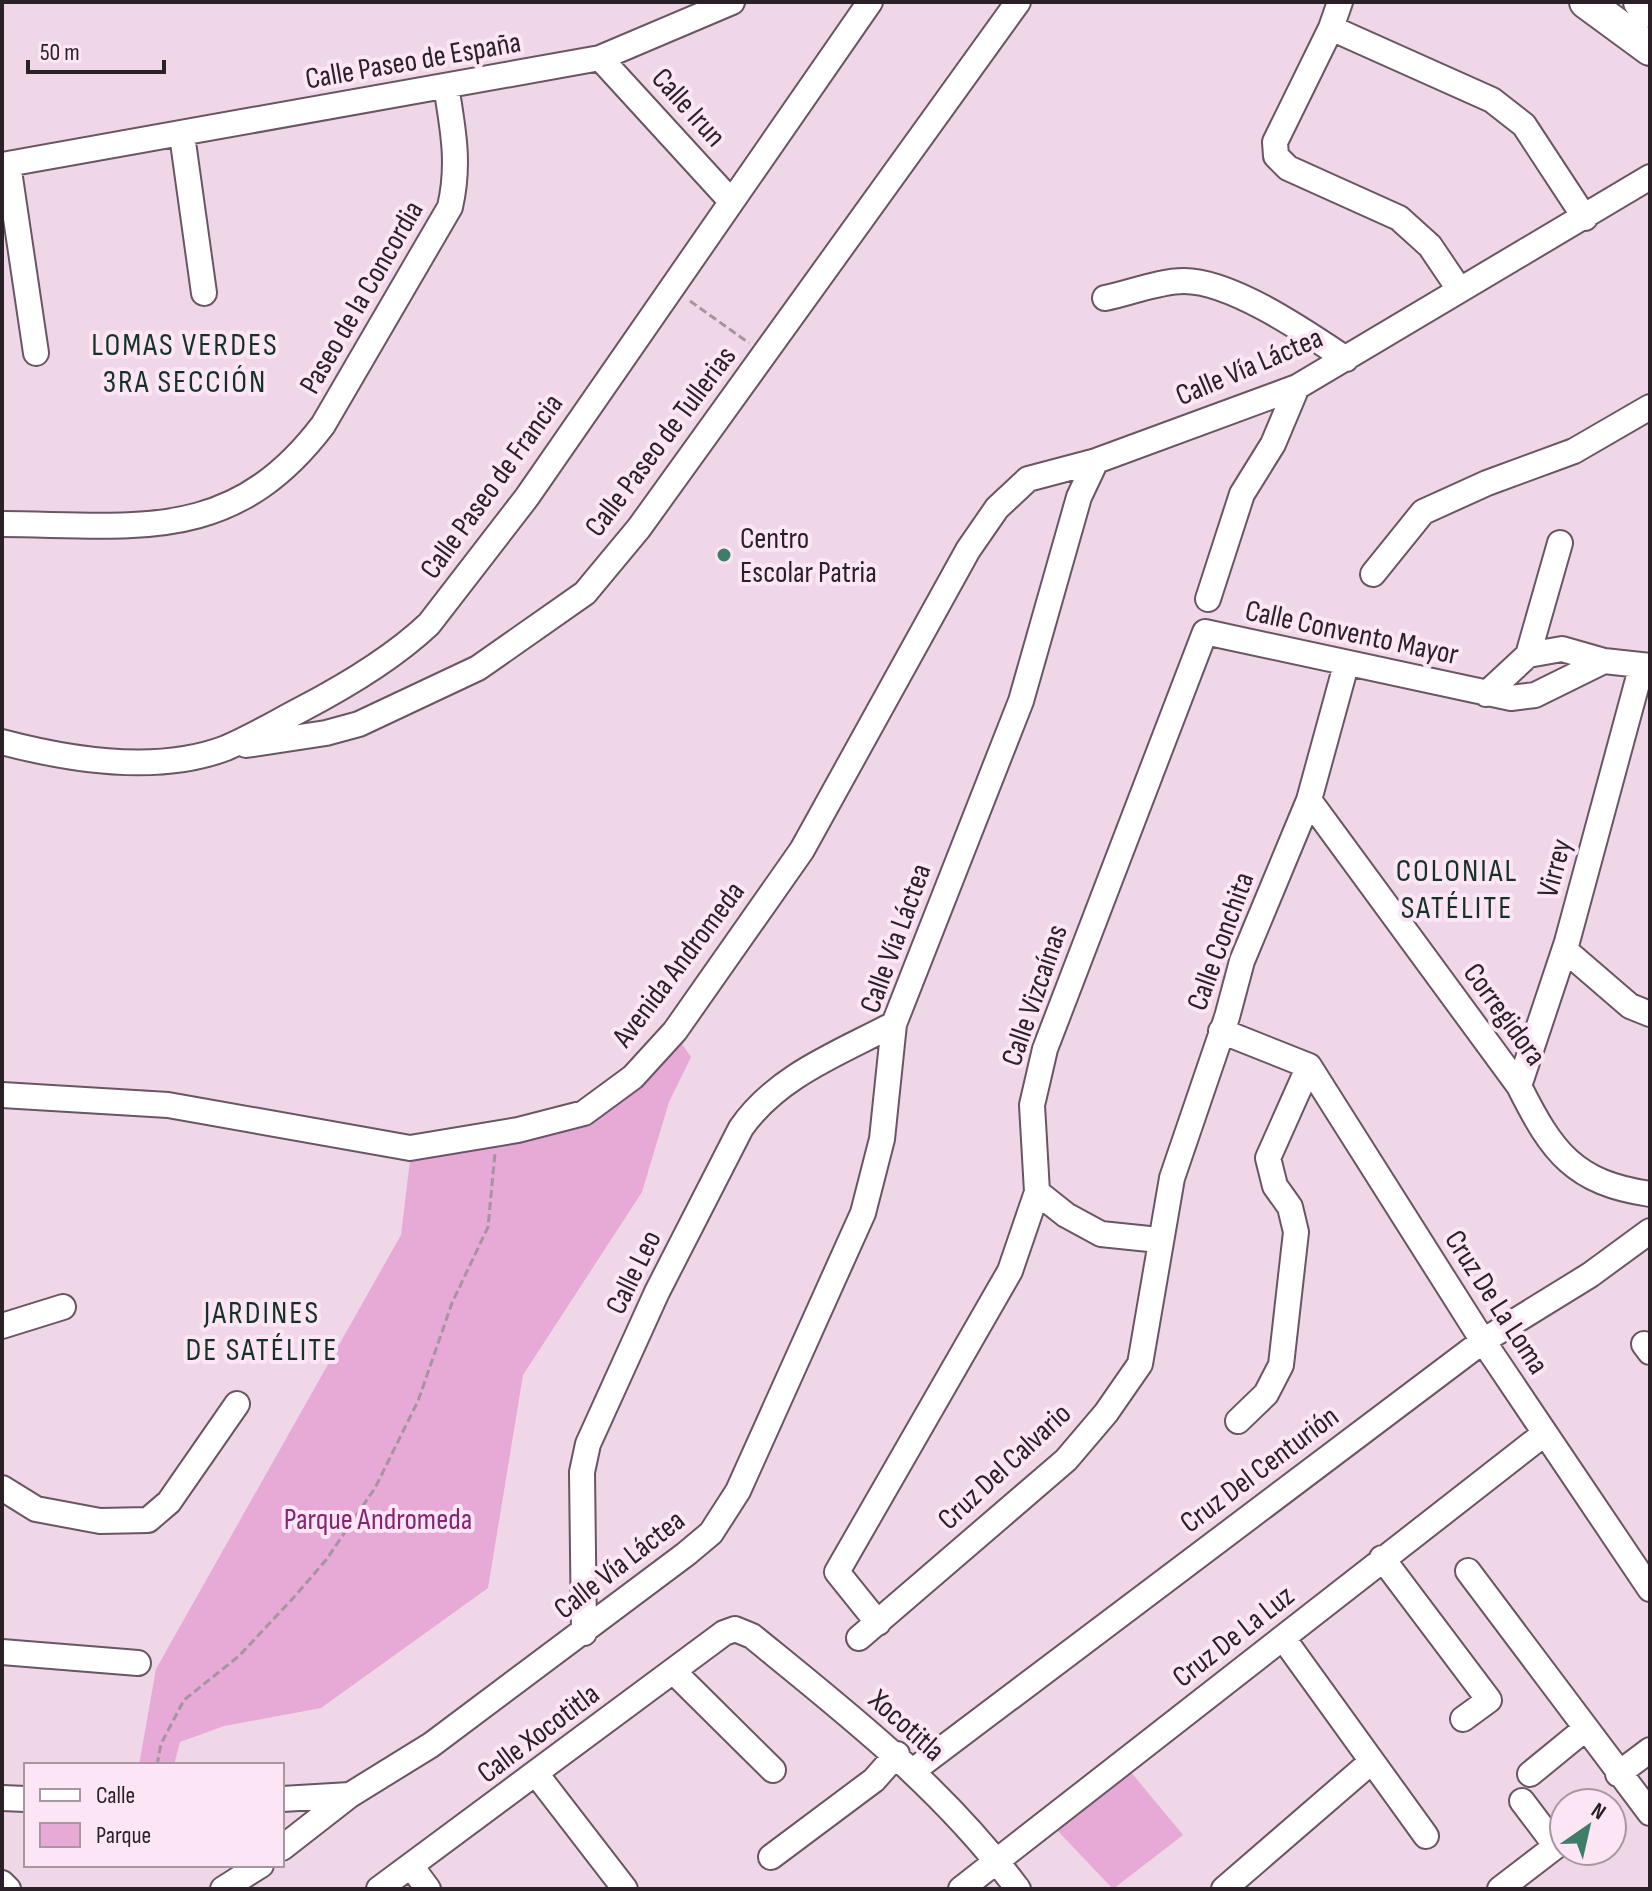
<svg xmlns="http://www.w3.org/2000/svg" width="1652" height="1891" viewBox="0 0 1652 1891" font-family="'Sofia Sans Condensed',sans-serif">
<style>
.green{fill:#e7a9d5}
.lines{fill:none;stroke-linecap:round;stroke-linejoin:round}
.minor-casing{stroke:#695563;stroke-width:28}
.major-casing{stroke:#695563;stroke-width:36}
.path{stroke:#a694a1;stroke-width:3;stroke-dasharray:8 4;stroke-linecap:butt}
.minor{stroke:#fff;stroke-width:24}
.major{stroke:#fff;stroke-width:32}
.poi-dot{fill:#3f7d69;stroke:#fce5f4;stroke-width:3}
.labels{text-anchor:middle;stroke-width:8;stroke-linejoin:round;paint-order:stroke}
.street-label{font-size:30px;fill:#292127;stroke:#fce5f4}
.poi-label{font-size:30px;fill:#292127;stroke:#fce5f4;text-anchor:start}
.park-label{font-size:30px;fill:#852571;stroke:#fce5f4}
.neighbourhood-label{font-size:32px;letter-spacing:2px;fill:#143228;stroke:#fce5f4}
</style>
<rect width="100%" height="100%" fill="#efd7e7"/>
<!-- green -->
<path class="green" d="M680,1041L691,1057L669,1102L642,1192L523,1375L488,1588L321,1708L224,1726L180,1742L174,1765H139L156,1669L401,1235L411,1152L584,1120Z
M1130,1771L1183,1835L1113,1889L1055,1828Z"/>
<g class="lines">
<!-- minor casing -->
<g class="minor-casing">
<path id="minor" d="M1340,2L1331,28L1275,142L1276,156L1288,168L1399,218L1430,246L1459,289
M1331,28L1492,100L1524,125L1585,218
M600,58L730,200
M182,135L204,293
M8,164L36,353
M2,165L600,58L732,2
M1105,298C1130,293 1159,281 1184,281C1232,281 1307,333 1346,359
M2,524C136,525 232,545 323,425L450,207C460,164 453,129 446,86
M1373,574L1423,512L1487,483L1574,451L1650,407
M1208,599L1242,494L1273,444L1297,387
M1528,655L1560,543
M1486,694L1528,655L1562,649L1604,661L1650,666
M2,742C70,760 158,774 226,748C252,737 277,722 302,709C346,686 393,658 429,624L527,497L870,2
M246,745L326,733L359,724L478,668L585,593L639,528L1018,2
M1309,800L1519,1086C1552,1152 1574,1183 1650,1194
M1565,950L1630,1006L1650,1014
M1221,1031L1309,1066L1483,1341L1650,1589
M1519,1086L1567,942L1642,665
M2,1095L168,1105L410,1148L518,1130L584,1113L633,1077L675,1031L802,850L968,550L997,508L1028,479L1096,461L1297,387L1650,177
M1037,1192L1066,1215L1101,1234L1159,1240
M2,1326L63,1307
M1644,1344L1650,1352
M1238,1421L1266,1394L1281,1365L1296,1232L1290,1207L1275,1186L1268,1158L1309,1066
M2,1488L36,1509L100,1521L148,1520L169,1502L237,1404
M1382,1558L1489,1700L1463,1719
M1468,1571L1650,1813
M878,1623L837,1572L1010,1271L1037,1192L1032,1105L1045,1049L1205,632L1511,698L1535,695L1604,661
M584,1633L582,1472L588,1444L657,1292L741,1128C777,1076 839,1053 894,1024
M859,1638L1066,1460L1106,1413L1140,1364L1172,1178L1227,1017L1242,961L1309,800L1346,665
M1283,1638L1426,1836
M2,1652L138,1663
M673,1671L773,1770
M914,1770L1483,1341L1590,1275L1650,1231
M1530,1774L1585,1729
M1618,1774L1650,1750
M537,1775L625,1889
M2,1798L26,1799
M282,1799L350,1795
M1522,1801L1556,1846
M282,1848L350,1795L431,1745L686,1554L711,1533L738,1491L863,1213L882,1139L894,1024L1021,701L1079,497L1096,461
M771,1857L874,1780L897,1754
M411,1866L428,1889
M2,1883L8,1889
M223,1889L261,1865
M379,1889L724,1633L735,1629L752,1636C849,1715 942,1787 1018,1889
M961,1889L1544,1434
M1224,1889L1371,1762
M1500,1889L1564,1840"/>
</g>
<!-- major casing -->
<g class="major-casing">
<path id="major" d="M1586,2L1650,49
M1640,2L1650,11"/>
</g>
<!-- path -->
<path class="path" d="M690,301L749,343
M157,1765L161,1744L184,1700L239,1656L295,1596L326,1560L375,1488L418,1401L452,1303L488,1227L495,1153"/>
<!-- minor -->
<use href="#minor" class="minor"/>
<!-- major -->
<use href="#major" class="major"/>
</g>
<!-- markers -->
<circle class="poi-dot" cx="724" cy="555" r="8"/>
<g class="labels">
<!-- street labels -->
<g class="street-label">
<text transform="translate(413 60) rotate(-10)" y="10">Calle Paseo de España</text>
<text transform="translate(689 107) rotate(48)" y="10">Calle Irun</text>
<text transform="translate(361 297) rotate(-60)" y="10">Paseo de la Concordia</text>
<text transform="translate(1249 366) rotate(-23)" y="10">Calle Vía Láctea</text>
<text transform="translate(660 441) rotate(-53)" y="10">Calle Paseo de Tullerias</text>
<text transform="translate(491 486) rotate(-54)" y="10">Calle Paseo de Francia</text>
<text transform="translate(1352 632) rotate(12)" y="10">Calle Convento Mayor</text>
<text transform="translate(1554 868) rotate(-75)" y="10">Virrey</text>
<text transform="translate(895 938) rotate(-70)" y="10">Calle Vía Láctea</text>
<text transform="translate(1220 941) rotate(-70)" y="10">Calle Conchita</text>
<text transform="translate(678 964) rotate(-53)" y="10">Avenida Andromeda</text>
<text transform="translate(1034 995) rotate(-71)" y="10">Calle Vizcaínas</text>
<text transform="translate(1505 1014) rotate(54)" y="10">Corregidora</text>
<text transform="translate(633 1272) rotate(-64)" y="10">Calle Leo</text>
<text transform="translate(1497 1302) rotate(57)" y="10">Cruz De La Loma</text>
<text transform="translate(1004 1466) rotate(-43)" y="10">Cruz Del Calvario</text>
<text transform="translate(1259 1469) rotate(-37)" y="10">Cruz Del Centurión</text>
<text transform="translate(619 1564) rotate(-38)" y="10">Calle Vía Láctea</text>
<text transform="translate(1233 1636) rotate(-38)" y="10">Cruz De La Luz</text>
<text transform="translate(907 1725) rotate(42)" y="10">Xocotitla</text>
<text transform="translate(538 1733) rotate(-37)" y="10">Calle Xocotitla</text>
</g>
<!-- poi labels -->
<g class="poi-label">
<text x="740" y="548">Centro<tspan x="740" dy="34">Escolar Patria</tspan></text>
</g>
<!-- park labels -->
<g class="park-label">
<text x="378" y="1529">Parque Andromeda</text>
</g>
<!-- neighbourhood labels -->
<g class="neighbourhood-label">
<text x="185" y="355">LOMAS VERDES<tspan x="185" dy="37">3RA SECCIÓN</tspan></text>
<text x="1457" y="881">COLONIAL<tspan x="1457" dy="37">SATÉLITE</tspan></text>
<text x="262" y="1323">JARDINES<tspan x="262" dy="37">DE SATÉLITE</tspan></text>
</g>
</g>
<!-- border -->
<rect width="1652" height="1891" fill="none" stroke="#292127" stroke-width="8"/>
<!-- legend -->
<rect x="24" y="1763" width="260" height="104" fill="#fce5f4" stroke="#a897a2" stroke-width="2"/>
<rect x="40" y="1789" width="40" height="12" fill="#ffffff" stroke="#a897a2" stroke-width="2"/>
<text x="96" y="1803" font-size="24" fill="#292127">Calle</text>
<rect x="40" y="1823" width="40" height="24" fill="#e7a9d5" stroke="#a897a2" stroke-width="2"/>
<text x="96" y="1843" font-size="24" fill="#292127">Parque</text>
<!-- north arrow -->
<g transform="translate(1588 1827) rotate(34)"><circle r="38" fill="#fce5f4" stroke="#a897a2" stroke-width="2"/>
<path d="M0-6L14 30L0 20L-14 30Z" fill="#3f7d69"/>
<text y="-12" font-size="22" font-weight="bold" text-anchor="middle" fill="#292127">N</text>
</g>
<!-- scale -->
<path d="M28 60v12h136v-12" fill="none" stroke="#292127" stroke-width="4"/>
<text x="40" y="60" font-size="24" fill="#292127" stroke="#fce5f4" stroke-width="6" paint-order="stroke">50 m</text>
</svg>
